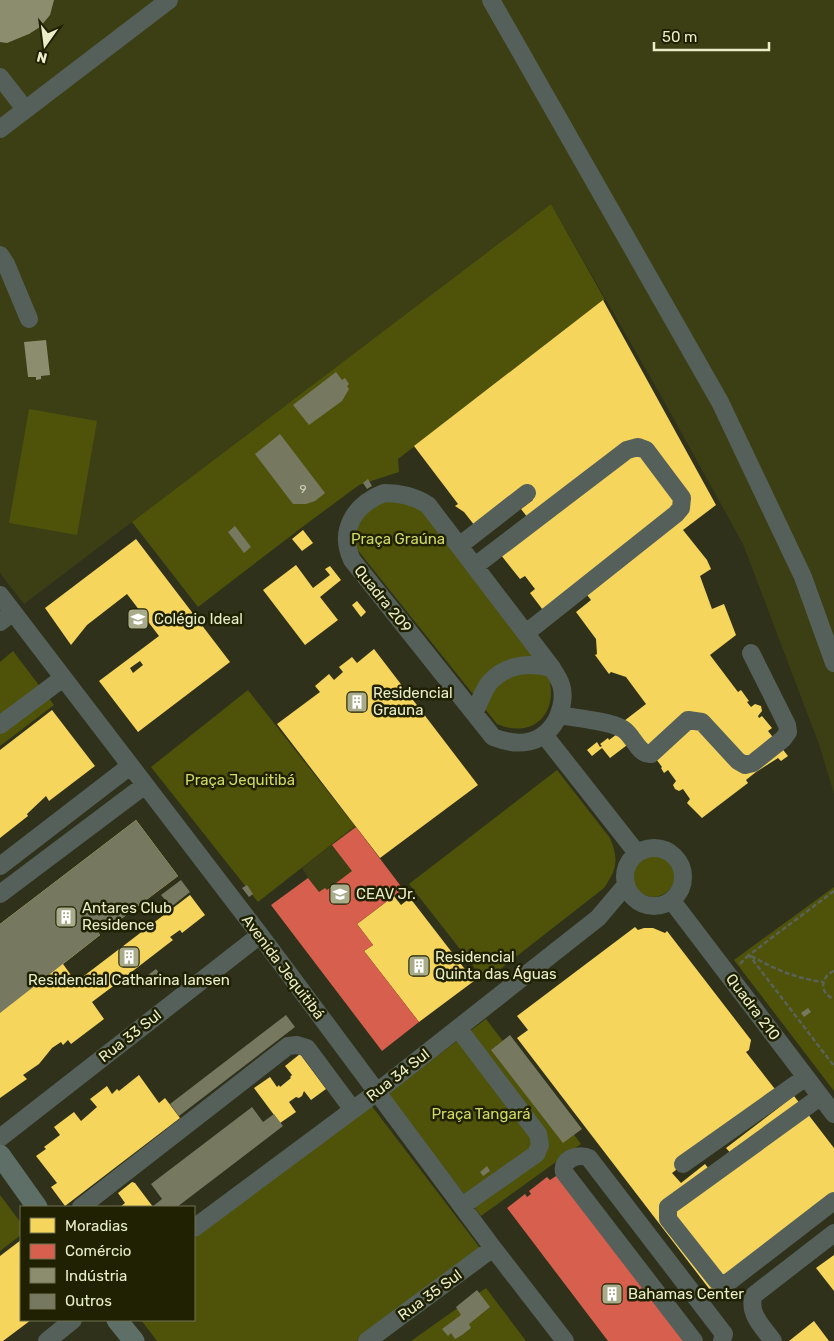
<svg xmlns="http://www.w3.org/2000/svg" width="834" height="1341" viewBox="0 0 834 1341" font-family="Rubik,sans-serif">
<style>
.built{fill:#3c3f14}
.green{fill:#4f530a}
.homes{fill:#f6d55c;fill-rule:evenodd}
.shops{fill:#d6604d}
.industry{fill:#8c8c6e}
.building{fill:#767860}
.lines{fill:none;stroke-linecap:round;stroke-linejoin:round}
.path{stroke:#5a6258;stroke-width:2.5;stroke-dasharray:5 2.5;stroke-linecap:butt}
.minor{stroke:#546059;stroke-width:18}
.major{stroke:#5d6f67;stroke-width:21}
.labels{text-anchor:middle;stroke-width:5;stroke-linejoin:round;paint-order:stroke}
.number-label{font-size:12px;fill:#cdd0ae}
.park-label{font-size:15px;fill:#d1d966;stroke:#1f2102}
.street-label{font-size:15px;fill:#eaeec8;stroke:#1f2102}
.poi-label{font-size:15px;fill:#eaeec8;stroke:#1f2102;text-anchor:start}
</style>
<rect width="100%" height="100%" fill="#2f311b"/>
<!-- built -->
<path class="built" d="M0,0H834V794L820,747L743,544L660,394L551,204L24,604L0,573Z
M355,826L389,871L333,916L302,868Z"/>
<!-- green -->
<path class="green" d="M551,204L605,300L398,459L399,472L359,485L305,525L198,607L132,522Z
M29,409L97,421L77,535L9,523Z
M381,499L418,503L548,675C560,712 534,740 497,724L356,548C351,522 365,516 381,499Z
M13,651L54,705L0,746V662Z
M248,690L355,826L258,902L151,767Z
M557,770L610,838C619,860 617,869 604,888L485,981L409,884Z
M631 875a22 22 0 1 1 44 0a22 22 0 1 1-44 0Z
M834,887V1091L734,960Z
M486,1019L581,1144L481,1216L387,1094Z
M371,1105L480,1248L357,1341H157L141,1320H194V1238Z
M0,1195L21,1223V1235L0,1251Z
M486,1288L526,1341H411Z"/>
<!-- homes -->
<path class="homes" d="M603,300L716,505L683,530L707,560L711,569L700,576L712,609L724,604L736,635L710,655L738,692L741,690L749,701L747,702L751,707L755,704L761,706L762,711L758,716L759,718L762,716L772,728L768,731L788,756L781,761L778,758L756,772L746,780L748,783L702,818L687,803L690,799L683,789L679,791L675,789L673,785L676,781L668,770L664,773L661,768L662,767L639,736L610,758L602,748L592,756L587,750L597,742L600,747L602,746L600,744L608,738L609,740L628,726L624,721L646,704L626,677L611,672L609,674L595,655L597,654L596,639L576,612L591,600L584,591L549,618L530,593L535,589L525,576L520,579L493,545L528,518L521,509L533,500L524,489L475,526L464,512L455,506L458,504L414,446Z
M303,530L313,543L302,551L292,539Z
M136,539L230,662L138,732L99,681L159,636L127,594L87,625L71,645L45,608ZM140,661L143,665L133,673L130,668Z
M296,565L313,588L330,575L325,569L330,566L341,580L320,597L338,620L305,645L263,590Z
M357,601L366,612L361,617L352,605Z
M374,649L478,785L380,858L277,724L320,692L315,686L329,674L334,680L343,672L339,667L352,657L357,663Z
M52,710L95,766L49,801L46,796L27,814L28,816L0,838V750Z
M136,820L178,876L105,931L100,924L95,928L100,935L63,964L76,982L190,895L205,915L182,933L180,930L170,937L173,940L125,977L123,974L114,981L116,984L92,1002L104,1019L71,1044L68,1040L63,1045L61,1042L52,1048L39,1064L23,1075L27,1079L0,1098V924ZM130,835L161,877L117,910L86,868Z
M394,896L401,905L410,898L474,981L419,1022L364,951L373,945L357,924Z
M635,927L638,930L644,928H653L665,933L667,931L751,1040L749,1050L746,1052L778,1093L672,1173L681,1183L705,1164L712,1173L734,1157L726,1148L794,1096L834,1148V1210L717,1299L517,1038L528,1030L517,1016Z
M300,1054L326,1089L311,1100L304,1091L302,1096L299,1098L296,1097L289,1102L296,1112L280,1123L254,1088L270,1077L277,1087L279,1085L280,1087L291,1078L290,1077L292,1075L285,1066Z
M139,1075L159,1103L165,1098L180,1118L65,1206L51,1187L57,1183L36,1156L46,1149L44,1147L60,1135L54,1127L74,1112L81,1121L97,1107L90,1099L107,1086L112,1094L117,1089L119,1091Z
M132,1182L135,1183L153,1207H120L125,1203L118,1193Z
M21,1240V1320H31L3,1341H0V1256Z
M834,1255V1291L816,1268Z
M814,1321L829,1341H789Z"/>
<!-- shops -->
<path class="shops" d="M356,827L403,889L357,924L373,945L364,951L419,1022L382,1051L271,905L308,878L319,892L325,888L327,890L352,871L332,845Z
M559,1174L687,1341H608L507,1208L525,1194L527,1197L531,1194L529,1191L547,1177L550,1180Z"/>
<!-- industry -->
<path class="industry" d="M0,0H54L50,15L40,27L29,34L7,43L0,42Z
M46,340L50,375L41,376V379L36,380V377H28L24,342Z"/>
<!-- building -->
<path class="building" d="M336,372L342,380L345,378L349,384L347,386L349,389L342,401L309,425L293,405Z
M280,434L325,493L315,501L306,504H293L255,454Z
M368,479L372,486L367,489L363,483Z
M235,526L251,547L244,553L228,532Z
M136,820L178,876L105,931L100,924L95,928L100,935L0,1013V924Z
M181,880L190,892L171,907L161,895Z
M247,885L253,894L249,897L242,888Z
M156,969L161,975L153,981L148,975Z
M808,1008L811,1012L804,1017L801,1013Z
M286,1015L295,1027L179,1116L170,1104Z
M510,1035L582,1129L563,1143L491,1050Z
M252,1107L263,1122L274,1114L283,1126L177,1207H152L162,1199L151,1184Z
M487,1166L490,1171L483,1176L480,1172Z
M477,1290L490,1307L469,1324L471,1328L462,1335L455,1339L451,1333L448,1336L442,1329L461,1315L456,1307Z"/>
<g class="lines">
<!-- path -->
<path class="path" d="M834,891L749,955L834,1066
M740,964L749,955C775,969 794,978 823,982
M834,971C820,977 819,993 834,999"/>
<!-- minor -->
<path class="minor" d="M491,0L720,402L803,577L834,663
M0,77L25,109
M0,129L169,0
M0,255L6,264L29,319
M384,493C401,493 414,496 428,505L552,668C556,675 561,681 562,689C564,699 561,710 557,719C543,745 518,747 493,737L352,560C338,530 355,504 384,493Z
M459,546L527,493
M475,566L627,450L638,447L646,450L682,498L681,508L676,514L526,633
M0,595L260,935L493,1248L565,1341
M0,622L13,612
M474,713C479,704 483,690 490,682C506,664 531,662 552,668
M559,715C575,718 610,721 623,729C634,736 638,755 651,754L688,720L702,722L738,761L745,765L753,763L783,739L788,732L787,725L751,653
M0,725L63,678
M545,736L637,853
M625 877a29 29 0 1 1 58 0a29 29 0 1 1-58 0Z
M0,866L130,766
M0,894L145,785
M672,901L834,1114
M458,1028L538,1134L540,1145L536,1154L462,1206
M820,1097L668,1207V1219L717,1281L726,1284L834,1201
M0,1138L260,935
M683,1164L806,1077
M81,1207L288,1046L297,1045L307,1048L353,1110
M194,1228L377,1092L598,918L626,885
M47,1341L73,1320
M367,1341L493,1248
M694,1341L564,1172C561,1159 579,1153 589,1158L724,1334L722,1341
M773,1341C763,1327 747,1313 754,1295L834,1233"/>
<!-- major -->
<path class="major" d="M0,1155L37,1207
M117,1320L134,1341"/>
</g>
<!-- icons -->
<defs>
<g id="school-square" transform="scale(1.125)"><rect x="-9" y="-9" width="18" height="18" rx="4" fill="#a9ac8b" stroke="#1f2102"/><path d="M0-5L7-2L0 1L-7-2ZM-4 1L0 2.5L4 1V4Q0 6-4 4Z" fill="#fff"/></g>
<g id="building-square" transform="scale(1.125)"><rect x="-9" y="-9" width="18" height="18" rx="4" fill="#a9ac8b" stroke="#1f2102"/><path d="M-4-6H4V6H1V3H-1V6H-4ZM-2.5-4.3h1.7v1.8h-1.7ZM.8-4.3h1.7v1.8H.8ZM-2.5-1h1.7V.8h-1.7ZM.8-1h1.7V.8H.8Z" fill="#fff"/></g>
</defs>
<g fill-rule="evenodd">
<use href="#school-square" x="138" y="619"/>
<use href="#building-square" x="357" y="702"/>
<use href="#school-square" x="340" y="894"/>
<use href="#building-square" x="66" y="917"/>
<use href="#building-square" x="129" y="957"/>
<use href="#building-square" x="419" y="966"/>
<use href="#building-square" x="612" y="1294"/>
</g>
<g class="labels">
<!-- number labels -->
<g class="number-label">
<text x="303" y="493">9</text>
</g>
<!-- park labels -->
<g class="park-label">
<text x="398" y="544">Praça Graúna</text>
<text x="240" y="785">Praça Jequitibá</text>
<text x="481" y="1119">Praça Tangará</text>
</g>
<!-- street labels -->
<g class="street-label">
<text transform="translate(383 599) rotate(51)" y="5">Quadra 209</text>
<text transform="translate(283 967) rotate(53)" y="5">Avenida Jequitibá</text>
<text transform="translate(753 1007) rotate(53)" y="5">Quadra 210</text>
<text transform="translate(130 1036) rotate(-38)" y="5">Rua 33 Sul</text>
<text transform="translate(398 1075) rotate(-38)" y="5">Rua 34 Sul</text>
<text transform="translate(430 1295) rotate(-36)" y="5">Rua 35 Sul</text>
</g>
<!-- poi labels -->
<g class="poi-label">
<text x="154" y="624">Colégio Ideal</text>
<text x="373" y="698">Residencial<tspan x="373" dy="17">Grauna</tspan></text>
<text x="356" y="899">CEAV Jr.</text>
<text x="82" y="913">Antares Club<tspan x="82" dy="17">Residence</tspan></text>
<text x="435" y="962">Residencial<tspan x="435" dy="17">Quinta das Águas</tspan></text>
<text x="129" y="985" text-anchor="middle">Residencial Catharina Iansen</text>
<text x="628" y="1299">Bahamas Center</text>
</g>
</g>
<!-- legend -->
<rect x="20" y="1206" width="175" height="115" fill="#1f2102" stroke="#707351"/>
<rect x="30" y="1218" width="25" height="15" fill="#f6d55c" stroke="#707351"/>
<text x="65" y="1231" font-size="15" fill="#eaeec8">Moradias</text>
<rect x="30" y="1244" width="25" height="15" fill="#d6604d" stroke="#707351"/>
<text x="65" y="1256" font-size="15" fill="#eaeec8">Comércio</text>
<rect x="30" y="1268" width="25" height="15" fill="#8c8c6e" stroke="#707351"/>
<text x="65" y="1281" font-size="15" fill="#eaeec8">Indústria</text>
<rect x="30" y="1294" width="25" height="15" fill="#767860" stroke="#707351"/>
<text x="65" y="1306" font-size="15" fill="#eaeec8">Outros</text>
<!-- north arrow -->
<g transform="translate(45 45) rotate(194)" stroke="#1f2102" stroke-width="4" paint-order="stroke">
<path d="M0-4L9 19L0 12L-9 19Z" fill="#eaeec8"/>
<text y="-8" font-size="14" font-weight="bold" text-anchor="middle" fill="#eaeec8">N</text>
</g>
<!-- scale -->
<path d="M654 42v8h115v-8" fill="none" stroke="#eaeec8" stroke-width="2.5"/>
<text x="662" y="42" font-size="15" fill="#eaeec8" stroke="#1f2102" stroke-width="4" paint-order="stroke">50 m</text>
</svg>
